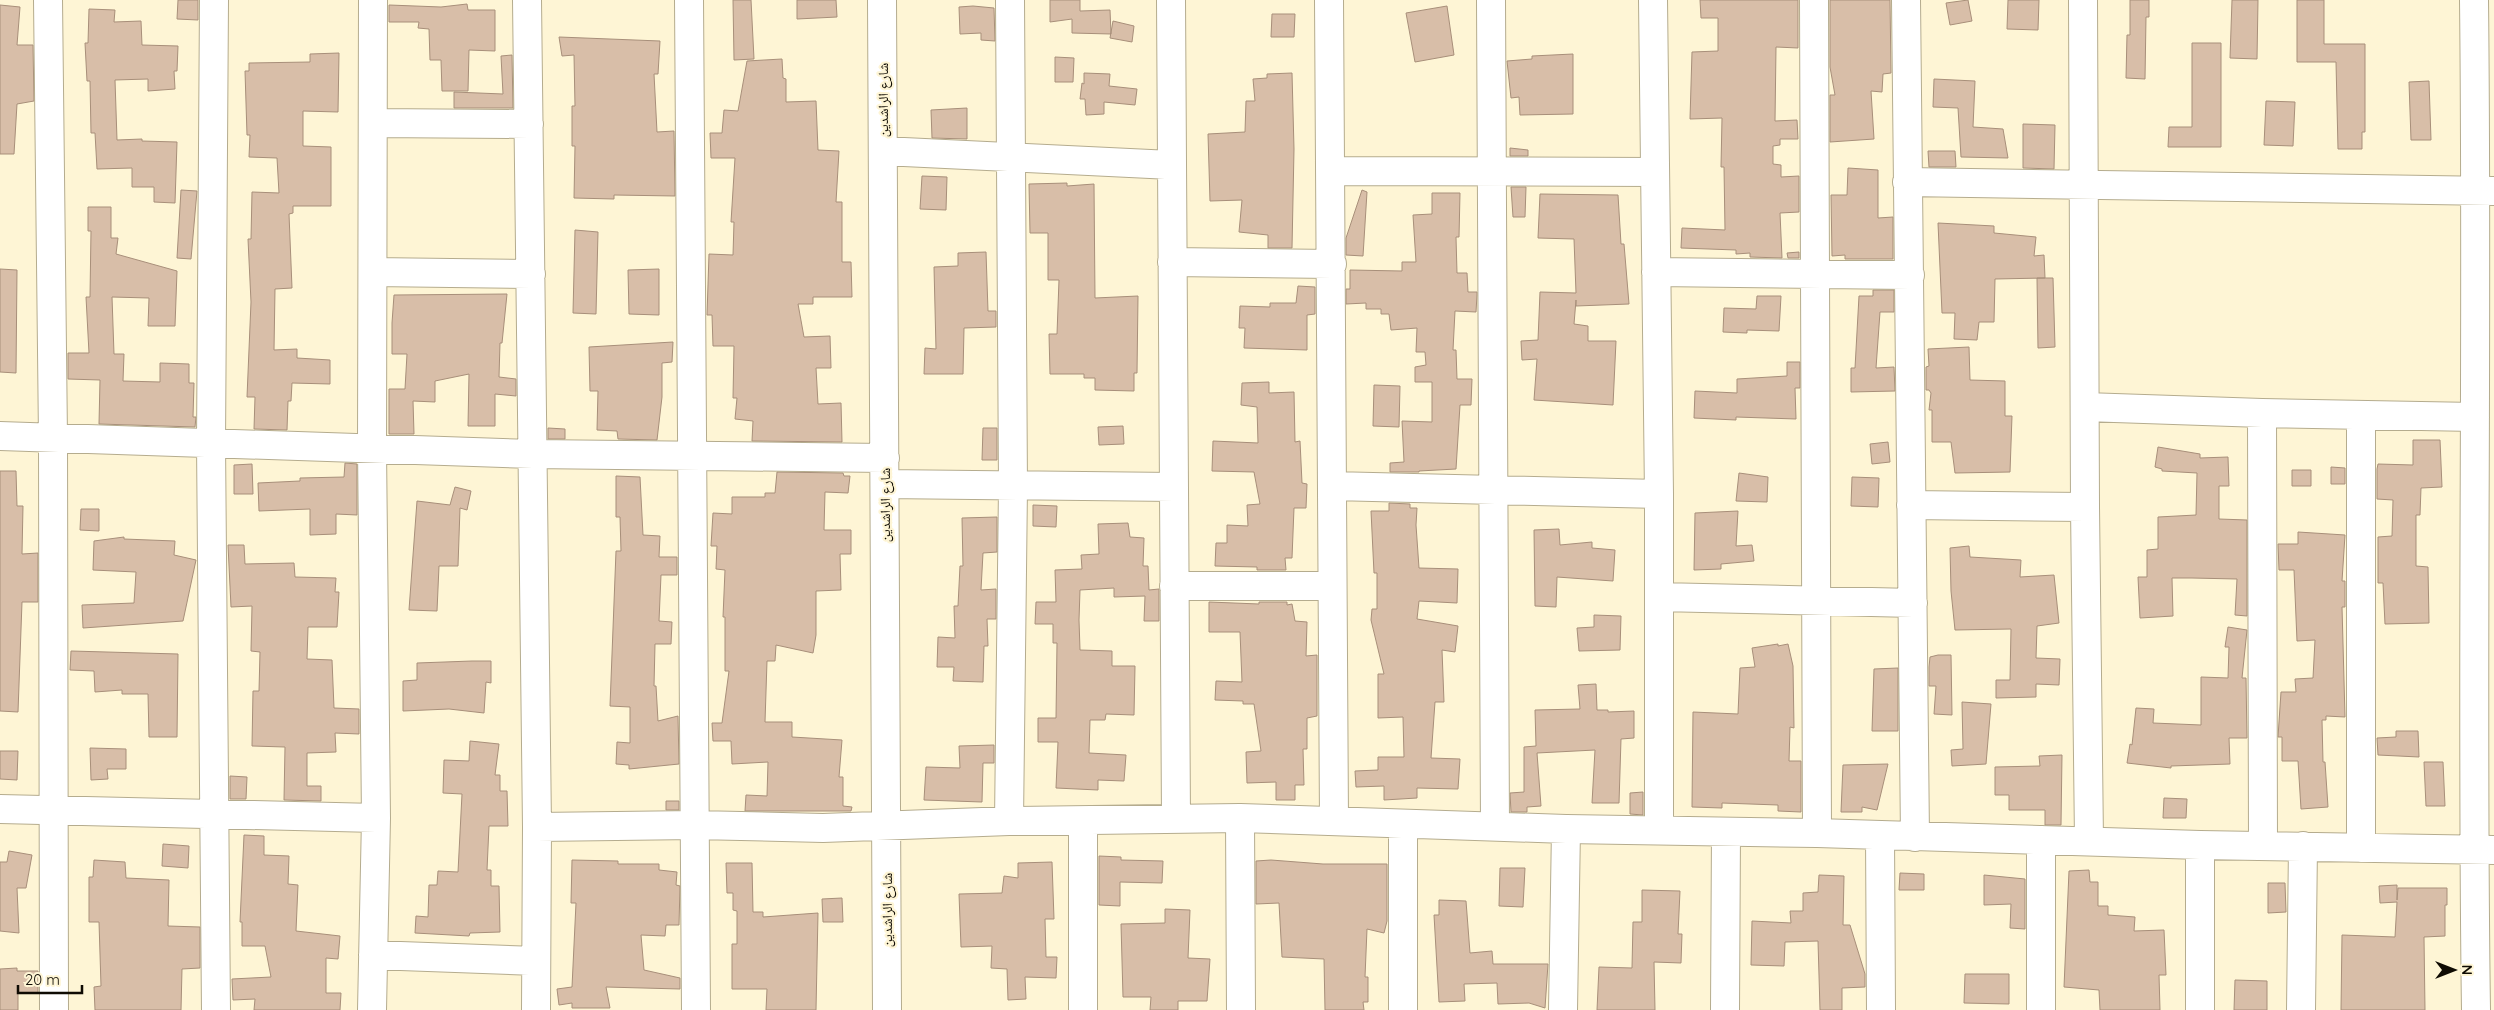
<svg xmlns="http://www.w3.org/2000/svg" width="2494" height="1010" viewBox="0 0 2494 1010" font-family="Quicksand,'Noto Naskh Arabic',sans-serif">
<style>
.building{fill:#d8bea8;stroke:#a88f7a}
.lines{fill:none;stroke-linecap:round;stroke-linejoin:round}
.minor-casing{stroke:#b5ac8e;stroke-width:30}
.minor{stroke:#fff;stroke-width:28}
.labels{text-anchor:middle;stroke-width:4.5;stroke-linejoin:round;paint-order:stroke}
.street-label{font-size:14px;fill:#0f0b03;stroke:#fef5d5}
</style>
<rect width="100%" height="100%" fill="#fef5d5"/>
<!-- building -->
<path class="building" d="M178,0H198V20L177,19Z
M733,0H751L754,59L734,60Z
M797,0H836L837,17L797,19Z
M1050,0H1080V11L1110,10L1111,34L1072,33V19L1050,22Z
M1700,0H1798V48L1776,47L1775,121L1797,120L1798,139H1780V145L1773,146V164L1781,165V177L1799,176V212L1780,213L1782,258L1750,257V253L1736,254V250L1681,248L1682,228L1725,230L1724,167H1721L1722,118L1690,119L1692,52L1718,51V18H1701Z
M1830,0H1890L1891,73L1883,74L1882,92L1871,91L1874,139L1830,142V95H1835L1830,67Z
M1968,0L1972,21L1950,25L1946,3Z
M2008,0H2039L2038,30L2007,29Z
M2130,0H2149V17H2146L2145,79L2126,78L2127,35H2130Z
M2232,0H2258L2257,59L2230,58Z
M2297,0H2324V44H2365V132H2362V149H2338L2336,62H2297Z
M467,4L468,10H495V51L469,50L468,91H442L441,60H430L429,29L418,28L419,22H389V5L441,7Z
M0,5L20,7L17,45H33L34,101L17,104L14,154H0Z
M973,6L994,8L995,41L981,40V33L960,34L959,7Z
M1447,6L1454,55L1415,62L1406,13Z
M89,9L115,10L114,22L141,21L142,45L178,46L177,71H174L175,89L148,91V79L115,80L117,140L142,139V141L177,142L175,203L154,202V187H132V168L97,169L95,133H91L90,81H87L85,43H88Z
M1272,14H1295L1294,37H1271Z
M1113,21L1134,26L1132,42L1110,38Z
M559,37L660,41L658,74H654L657,132L674,131L675,196L614,195V199L574,198L575,146H572V106H575L574,55L562,56Z
M2192,43H2221V147H2168L2169,127H2192Z
M339,53L338,112L303,111V146L331,147V206H293V213L289,214L292,288L275,289L274,350L297,349V358L330,360V384L292,383L291,401H288L287,430L254,429L255,397H247L251,302L248,239H251L252,192L279,193L277,158L249,157L250,135H247L245,71H249V63L310,62V54Z
M1573,54V114L1520,115L1519,97L1511,98L1507,61L1532,59V56Z
M512,55L513,108H454V92L503,94L501,56Z
M1055,57L1074,58L1073,82H1055Z
M782,59L783,78L786,79V102L816,101L818,150L839,151L836,202H842V262H851L852,297H813V304H798L804,337L830,336L831,368H816L818,404L841,403L842,442L752,441L753,421L735,419L737,398H733L734,346H713L712,315H707L709,254L733,255L734,222H731L735,158H711L710,133H722L724,110L738,111L747,61Z
M1084,73L1110,74L1109,86L1137,89L1135,105L1104,102V114L1086,115L1085,99H1080L1082,83L1084,84Z
M1292,73L1294,149L1292,248H1268V235L1239,232L1242,200L1210,201L1208,134L1245,132L1246,101H1255L1253,79L1267,78V74Z
M1934,79L1975,81L1973,127L2003,129L2008,158L1961,157L1958,108L1933,107Z
M2429,81L2431,140H2411L2409,82Z
M2266,101L2295,102L2293,146L2264,145Z
M967,108V139L932,138L931,110Z
M2023,124L2055,125L2054,169L2023,168Z
M1510,148L1528,150V156H1510Z
M1928,151H1955L1956,167H1929Z
M1848,168L1878,170V218L1893,217V259H1845V255L1832,256L1831,195H1847Z
M922,176L947,177L946,210L920,209Z
M1067,183V186L1094,184L1095,298L1138,296L1137,373H1134V391L1095,390V378H1084V374H1050L1049,334H1057L1059,280H1048V233H1030L1029,184Z
M1511,187H1526L1525,217H1513Z
M181,190L197,191L191,259L177,258Z
M1362,190L1367,192L1363,256L1346,255V238Z
M1432,193H1460L1459,237H1456L1457,273H1467L1468,292H1477V295L1476,312L1455,311L1453,350H1456L1457,379H1472L1471,405H1460L1456,469L1419,471V472H1390V463L1404,462L1402,421L1432,422V382H1415V367L1426,365L1425,352H1416L1417,328L1391,330L1389,314H1381V309H1366V303L1346,304V289H1350V270L1402,271V262H1416L1413,215L1432,214Z
M1540,194L1618,195L1621,244H1624L1629,304L1576,306V300L1574,324L1588,326V341H1616L1613,405L1534,400L1537,359L1522,360L1521,341L1538,340L1540,292L1576,293L1574,239L1538,238Z
M88,207H111V238H118L116,254L177,271L175,326H148L149,298L112,297L114,354H124L123,381L160,382V363L189,364V383H194L193,417H196L195,427L99,424L100,380L68,379V353H89L86,297H90L91,231H88Z
M1938,223L1994,226V233L2036,237L2034,256L2044,255L2045,278L1995,279L1994,322H1979L1977,340L1954,339L1955,313H1942Z
M575,230L598,232L596,314L573,313Z
M986,252L988,311H996V327L964,328L963,374H924L925,348L936,349L934,267L958,266V253Z
M1799,252V258H1788L1787,253Z
M0,269L17,270L16,373L0,372Z
M659,269V315L629,314L628,270Z
M2037,278H2053L2055,347L2038,348Z
M1298,286L1315,287V314L1307,315V350L1244,348L1245,328H1239L1240,306L1270,307V303H1296Z
M1873,290H1894V312H1880L1876,368L1894,367L1895,391L1851,392V368H1855L1859,296H1873Z
M507,294L502,343H500L499,377L516,379V396L495,394V426H468L469,374L435,381V402L413,401L414,434H389V389H405L407,354H392V323L394,295Z
M1757,296H1781L1779,331L1747,330V333L1723,332L1724,308L1756,309Z
M673,342L672,362L662,363V397L657,440L618,439L617,431L597,430L598,391H590L589,347Z
M1969,347L1970,380L2005,381V416H2012L2010,472L1955,473L1951,442H1932V410H1929L1931,393L1929,390H1926V367L1929,366L1928,349Z
M1787,362H1800V388H1795L1796,419L1736,417V420L1694,418L1695,391L1737,393V379L1787,376Z
M1269,382V393L1294,392L1295,442L1300,441L1302,483L1307,484L1306,508H1294L1292,558H1285L1286,570H1257V567L1215,566L1216,543H1227V525L1248,526L1247,505L1260,504L1254,472L1212,471L1213,441L1258,443L1257,407L1241,405L1242,383Z
M1374,385L1400,386L1399,427L1373,426Z
M1123,426L1124,444L1099,445L1098,427Z
M548,428L565,429V439H548Z
M983,428H997V460H982Z
M2413,440H2440L2442,487L2421,488L2420,515H2416V566L2428,567L2429,623L2385,624L2383,583H2378V537L2392,536L2393,500L2377,499V469L2378,464L2413,465Z
M1888,442L1890,462L1872,464L1870,444Z
M2158,447L2200,454V458L2228,457L2229,486H2219V519L2247,520V616L2235,615L2237,579L2192,578H2172L2173,616L2140,618L2138,577H2147V550L2158,549V517L2196,515L2197,473L2162,471V469L2155,467Z
M345,463L357,464V515L336,514V534L310,535V509L259,511L258,483L300,481V478L344,477Z
M252,464L253,494H234V465Z
M2331,467L2345,468V484H2331Z
M2292,470H2311V486H2292Z
M0,471H16L17,506H23L22,554L38,553V602H22L18,712L0,711Z
M777,472L843,473L844,476H850L848,493L825,492L824,530H851V554H840L841,590L816,591V635L813,653L776,645L775,661H767L765,722H792V737L842,740L839,777H843V806L852,807L851,811H745L746,795L767,796L768,762L732,764L731,741H713L712,723H722L729,671H725V617H723L725,570L716,569L717,546H711L713,513L732,514V497H765V493H775Z
M1739,473L1768,477L1767,502L1736,501Z
M616,476L640,477L643,535L660,536L659,557H677V575H661L659,621L672,622L671,644H655L654,686H656L658,721L678,716L679,764L629,769V765L616,764L617,742L630,743V707L610,706L616,551H621L620,517H616Z
M1852,477L1879,478L1878,507L1851,506Z
M455,487L471,491L467,510L460,508L458,566H439L437,611L409,610L417,501L450,505Z
M1389,503L1410,504V508H1417L1416,525L1419,568L1458,569L1457,603L1419,601L1417,619L1458,626L1455,652L1442,650L1444,702H1435L1431,758L1460,759L1458,789L1417,788V798L1384,800V786L1356,787L1355,771L1378,770V757H1404L1403,717L1378,718V674H1384L1371,620L1372,609H1377V573H1374L1371,511H1389Z
M1033,505L1057,506L1056,527L1033,526Z
M81,509H99V531L80,530Z
M1738,511L1736,546L1752,545L1754,561L1721,564V569L1694,570L1695,513Z
M997,517V552L983,553L981,590L996,589V619H987L988,646H984L983,682L953,681L954,667H937L938,637L955,638L954,606H958L960,566H963L962,518Z
M1128,523L1130,537L1144,538L1143,566H1148L1149,590L1159,589V621H1144L1145,596L1114,597V588L1080,590L1079,620L1080,650L1112,651V666H1135L1134,715L1106,714L1105,720H1090L1089,753L1126,755L1124,781L1098,780V790L1056,788L1058,742H1038V718H1056L1057,643H1053V624H1035L1036,602H1056L1055,570L1082,569L1081,555L1099,554L1098,524Z
M1559,529L1560,545L1592,542V548L1615,550L1613,581L1557,577L1556,607L1535,606L1534,530Z
M2298,532L2345,535L2342,581H2345V607H2342L2345,717L2326,716V720H2322L2323,762H2325L2328,807L2301,809L2298,761H2282V737H2278L2281,692H2296L2295,679L2313,678L2315,640L2297,641L2294,570H2279L2278,544H2298Z
M124,537V539L175,541L174,555L196,560L183,621L83,628L82,605L134,603L136,572L93,570L94,541Z
M228,545H244L245,564L294,563L295,577L336,578L335,592H339L337,627H308L307,659L332,660L334,708L359,709V734L335,733L336,752L307,753V786H321V801L284,800L285,747L252,746L253,691H259L260,652L251,651L252,606L231,607Z
M1969,546L1970,557L2021,560L2020,577L2054,575L2059,623L2037,626L2036,658L2060,659L2059,685L2036,684V697L1996,698V680H2010L2011,629L1955,630L1951,591L1950,548Z
M1209,602L1259,604V602H1287V605L1292,604L1295,621L1307,622L1306,656L1317,655V716L1307,718V749H1303L1304,785H1295V800H1276V782L1247,783L1246,752L1261,751L1254,704H1243V701L1215,700L1216,681L1242,682L1240,632H1209Z
M1594,615L1621,616L1620,650L1579,651L1577,628L1594,627Z
M2228,627L2247,630L2242,678H2246L2247,738H2229L2230,764L2171,766V768L2127,763L2130,744L2132,745L2136,708L2154,709L2153,723L2201,725V677L2228,678L2229,647H2225Z
M1778,644V646L1788,644L1793,666L1794,728L1790,727L1789,761H1801V812L1778,811V805L1722,803V808L1692,807L1693,712L1738,714L1740,668L1755,667L1752,648Z
M71,651L178,654L177,737H149L148,694H122V690L95,692L94,671L70,670Z
M1938,655H1951L1952,715L1934,714L1936,686H1929V667L1930,657Z
M472,661H491V683L486,682L484,713L449,709L403,711V681L417,680V663Z
M1898,668V731H1872L1874,669Z
M1596,684L1597,710H1608V712L1634,711V738L1621,739L1619,803H1592L1595,750L1537,753L1541,806L1527,807V812H1511L1510,793L1524,792V747L1536,746L1535,710L1580,709L1578,685Z
M1962,702L1991,704L1986,764L1952,766L1951,750L1963,749Z
M2396,731H2418L2419,757L2378,755L2377,738L2396,737Z
M470,741L499,744L495,775H500V791H507L508,826H489L487,870H491V886H499L500,932L470,933L469,936L415,933L416,916L428,917L429,885H437L438,871L458,872L462,794L443,793L444,760L469,761Z
M994,745V763H983L982,802L924,800L926,767L960,768L959,746Z
M90,748L126,749V769H107L108,779L91,780Z
M0,751H18L17,780L0,779Z
M2062,755L2061,825H2045V810H2009V795H1995V767L2040,766L2039,756Z
M2424,762H2443L2445,806H2426Z
M1888,764L1877,810L1862,807V812H1841L1843,765Z
M230,776L247,777L246,799H230Z
M1643,792V815L1630,814V793Z
M2164,798L2187,799L2186,818H2163Z
M666,801H679V810H666Z
M244,835L264,836V855L289,856L288,884L298,885L296,931L340,936L338,959L326,958V993H341L340,1010H254L255,999L233,1000L232,979L271,977L265,946H242V922H240Z
M163,844L189,846L188,868L162,866Z
M9,851L32,855L26,888H17L19,933L0,931V862H7Z
M1099,856L1121,857V860L1163,861L1162,883L1120,882V906L1099,905Z
M94,860L125,862L126,878L169,880L168,926L200,927V968L182,969L181,1010H95L94,987L101,986L99,922H89V877H93Z
M572,860L618,861V864H659V870L677,872L676,885L680,886L679,925H666L665,936L641,935L644,970L680,978V989L606,987L610,1008H572V1003L559,1005L557,989L572,987L576,903H571Z
M1271,860L1323,864H1387V921L1384,933L1367,929L1365,977H1368V1002H1363L1364,1010H1325L1324,959L1282,957L1279,903L1256,904V861Z
M1052,862L1054,919H1045L1046,957H1057L1056,978L1025,977L1026,999L1008,1000L1007,969L991,968L992,946L961,947L959,894L1002,893L1004,876L1018,878V863Z
M726,863H752L753,912H763V917L818,913L816,1010H766L767,989H732V944H737V911L733,910V893H727Z
M1500,868H1525L1523,907L1499,906Z
M2089,870L2090,882H2098V906H2108V915L2135,917L2134,931L2164,930L2166,975H2159L2160,1010H2100L2099,990L2064,987L2069,871Z
M1900,873L1924,874V890H1899Z
M1819,875L1844,876L1843,925H1850L1865,974V987L1842,988V1010H1820L1818,941L1785,942L1784,966L1751,965L1752,921L1791,923L1790,911H1803V893L1818,892Z
M1984,875L2025,879V929L2010,928L2011,904L1984,905Z
M2268,883H2285L2286,912L2268,913Z
M2397,885V900L2398,888H2447V905H2445V936L2424,937L2425,1010H2341L2342,935L2395,937L2397,902L2380,903L2379,886Z
M1642,890L1680,891L1678,934H1682L1681,963L1654,962L1655,1010H1597L1599,967L1632,968L1633,922H1642Z
M842,898L843,922H823L822,899Z
M1439,900L1466,901L1470,953L1492,951L1493,964H1548L1545,1008L1529,1003L1498,1004L1497,983L1464,984L1465,1001L1439,1002L1434,915H1439Z
M1165,909L1190,910L1188,958L1210,959L1207,1001H1178V1010H1150L1151,997H1123L1121,924L1165,923Z
M17,968V971H38V993H18V1010H0V969Z
M1965,974H2009V1004L1964,1003Z
M2235,980L2267,981V1010H2234Z"/>
<g class="lines">
<!-- minor casing -->
<g class="minor-casing">
<path id="minor" d="M48,0L53,438L54,1010
M214,0L211,443L216,1010
M527,0L537,827L536,1010
M689,0L696,1010
M882,0L887,1010
M1171,0L1176,818
M1329,0C1331,274 1330,548 1334,821
M1491,0L1495,826
M1653,0L1659,494V830
M1814,0L1817,833
M1906,0L1915,837
M2083,0L2085,507L2089,840
M2474,0C2478,337 2471,673 2476,1010
M373,123L529,124
M883,151L1171,165
M1330,171L1655,172
M1907,182L2493,191
M1172,262L1332,264
M373,272L531,274
M1656,272L1910,275
M2085,407L2262,413L2475,417
M2262,413L2263,846
M2361,415V848
M0,436L533,454L885,458
M885,484L1174,487
M1332,486L1659,494
M1911,505L2085,507
M1174,586H1330
M1659,597L1913,603
M0,809L376,818
M1240,818L1241,1010
M1009,821L1013,487L1010,0
M1083,821V1010
M537,827L695,825L823,828L1009,821L1240,818L1566,829L1817,833L2200,845L2494,850
M1880,835L1881,1010
M2041,840V1010
M2200,845V1010
M373,955L536,961
M372,1010L376,818L372,449L373,0
M1403,1010V824
M1563,1010L1566,829
M1725,1010L1726,832
M2301,1010L2303,846"/>
</g>
<!-- minor -->
<use href="#minor" class="minor"/>
</g>
<g class="labels">
<!-- street labels -->
<g class="street-label">
<text transform="translate(883 100) rotate(-90)" y="5">شارع الراشدين</text>
<text transform="translate(885 505) rotate(-90)" y="5">شارع الراشدين</text>
<text transform="translate(887 910) rotate(-90)" y="5">شارع الراشدين</text>
</g>
</g>
<!-- north arrow -->
<g transform="translate(2454 970) rotate(90)" stroke="#fef5d5" stroke-width="4" paint-order="stroke">
<path d="M0-4L9 19L0 12L-9 19Z" fill="#0f0b03"/>
<text y="-8" font-size="14" font-weight="bold" text-anchor="middle" fill="#0f0b03">N</text>
</g>
<!-- scale -->
<path d="M18 985v8h64v-8" fill="none" stroke="#0f0b03" stroke-width="2.5"/>
<text x="25" y="985" font-size="15" fill="#0f0b03" stroke="#fef5d5" stroke-width="4" paint-order="stroke">20 m</text>
</svg>
